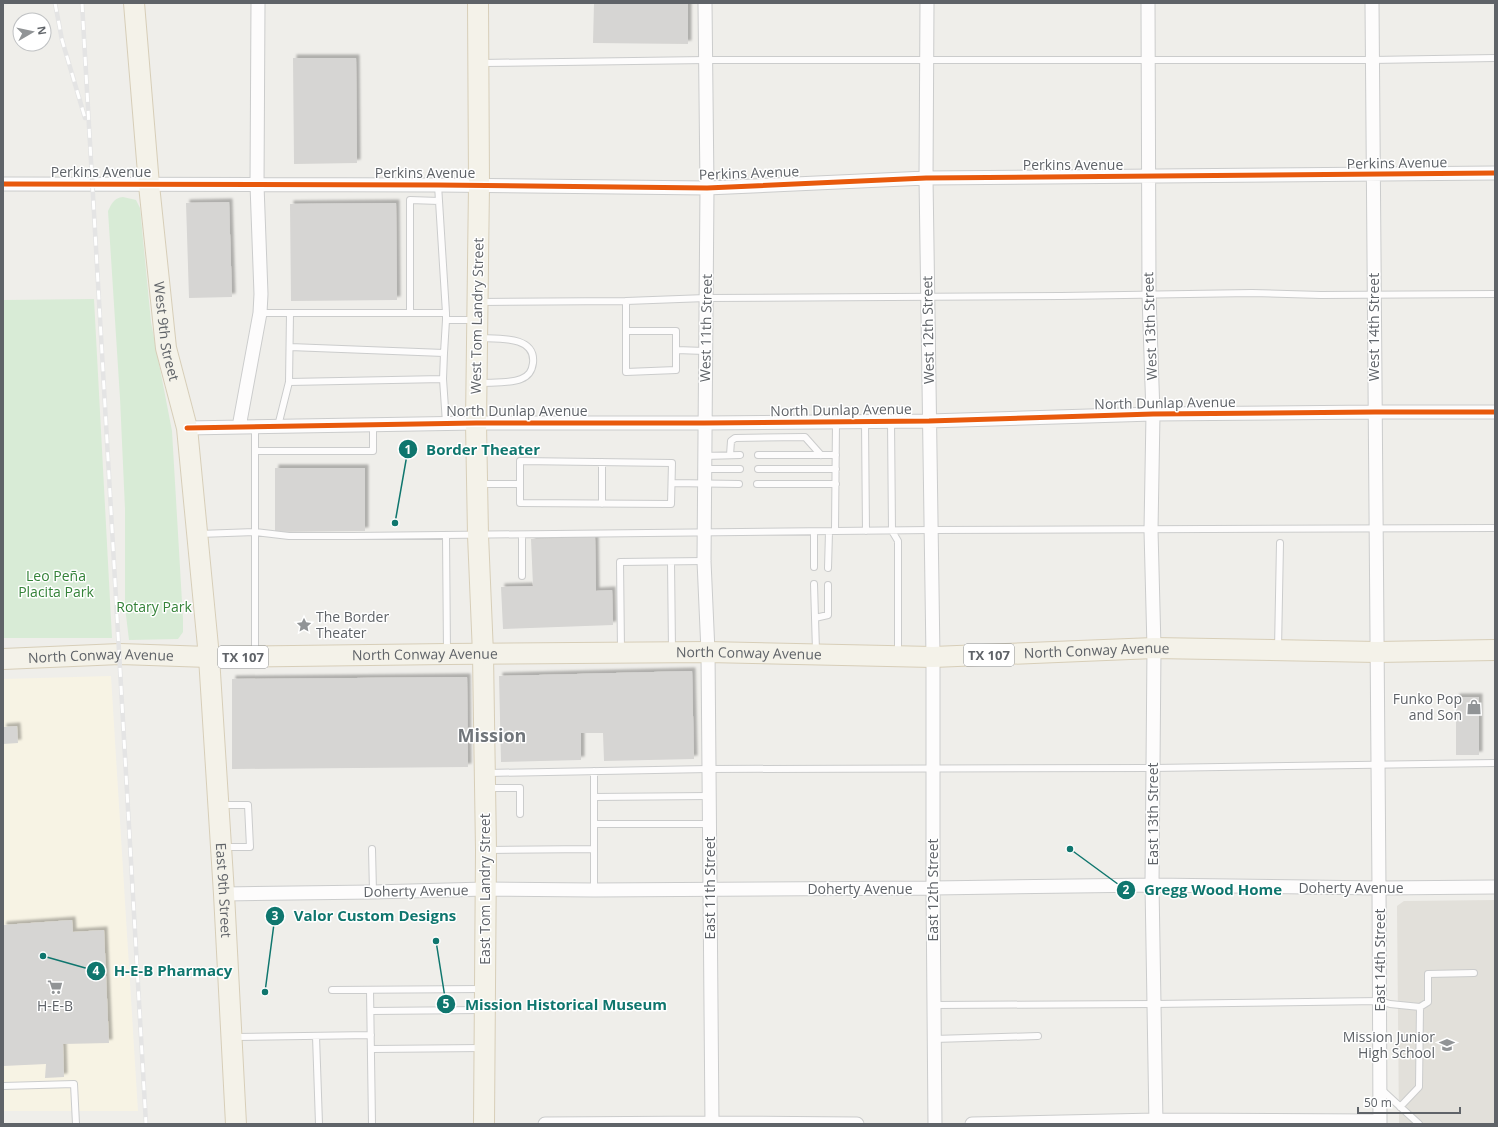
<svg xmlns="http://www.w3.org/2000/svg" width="1498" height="1127" viewBox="0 0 1498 1127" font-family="'Open Sans',sans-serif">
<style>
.commercial{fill:#f7f3e4}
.education{fill:#e2e0da}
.green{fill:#d8ebd6}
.building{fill:#d6d5d3;filter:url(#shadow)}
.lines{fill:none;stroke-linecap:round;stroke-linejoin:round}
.service-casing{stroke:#cbcccc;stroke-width:8}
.minor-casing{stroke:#cbcccc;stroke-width:15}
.primary-casing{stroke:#d7ceb8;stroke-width:22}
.service{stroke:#fdfcfc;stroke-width:6}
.minor{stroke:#fdfcfc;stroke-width:13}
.primary{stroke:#f4f2e9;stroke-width:20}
.rail-casing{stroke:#e4e4e4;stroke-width:4.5}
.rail{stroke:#fff;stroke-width:3;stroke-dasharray:9;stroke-linecap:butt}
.cycleway-casing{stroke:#fff;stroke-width:8}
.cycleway{stroke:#e8590c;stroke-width:5}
.labels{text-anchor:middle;stroke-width:3;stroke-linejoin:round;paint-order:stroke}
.shield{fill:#fff;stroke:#8f9295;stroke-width:1}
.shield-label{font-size:13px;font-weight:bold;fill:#5f6368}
.street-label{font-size:14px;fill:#5f6368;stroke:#fff}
.park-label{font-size:14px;fill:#348238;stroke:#fff}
.poi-label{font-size:14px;fill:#5f6368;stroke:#fff;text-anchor:end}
.district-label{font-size:18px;font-weight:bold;fill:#70757a;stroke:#fff}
.leader{fill:none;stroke:#0f766e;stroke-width:1.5}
.callout-dot{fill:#0f766e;stroke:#fff;stroke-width:1.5}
.mark-label{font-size:12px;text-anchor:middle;font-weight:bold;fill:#fff}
.callout-label{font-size:15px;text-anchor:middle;font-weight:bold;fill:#0f766e;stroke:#fff;stroke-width:3;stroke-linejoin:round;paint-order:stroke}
</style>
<defs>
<filter id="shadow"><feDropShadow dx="3.5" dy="-3.5" stdDeviation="1" flood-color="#0004"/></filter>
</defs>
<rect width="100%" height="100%" fill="#efeeea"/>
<!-- commercial -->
<path class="commercial" d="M111,676L138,1111H3V679Z"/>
<!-- education -->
<path class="education" d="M1495,900V1124H1399L1397,906L1404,901Z"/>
<!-- green -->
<path class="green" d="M123,197L136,200L140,208L151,322L172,431L183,619V632L178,639L129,640L125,607V509L120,398L108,211C112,203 114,198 123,197Z
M94,299L112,638H3V300Z"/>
<!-- building -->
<path class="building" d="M594,3H688V44L593,43Z
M293,58H356L357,163L294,164Z
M229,202L232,297L189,298L186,203Z
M396,203L397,300L291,301L290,204Z
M275,468H365V531L275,532Z
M595,537L596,591L612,590L613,625L503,629L501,587L533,586L531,539Z
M692,671L694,759L604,761L603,733H581V760L501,762L499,676Z
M467,677L468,767L232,769V679Z
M1456,697H1479V755H1456Z
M17,726L18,743L3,744V727Z
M72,920L73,932L104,930L109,1043L63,1044L64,1077L45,1078L46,1064L3,1066V925Z"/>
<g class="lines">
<!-- service casing -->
<g class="service-casing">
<path id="service" d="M482,63L706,60H1372L1495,58
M438,185L446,313
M626,301L706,298L1061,296L1252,293L1321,295L1495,294
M479,302L626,301V372L676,370V331H626
M260,313H446V320H474
M410,313V200L439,201
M290,347L444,353L446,320
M676,350L705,351
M443,379L444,353
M289,382L290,314
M478,383C492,382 509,384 521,379C529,376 532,371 533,363C536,335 497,339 479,338
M891,421L892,531L898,541V654
M865,422L866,531
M278,426L289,382L443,379L446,423
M255,451H373V424
M730,455L731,441L735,438L805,437L821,455
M758,455H836
M704,456L740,455
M520,461L672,463L671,504L520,503Z
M704,469H740
M758,469H836
M672,483L739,484
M480,484H520
M757,484H836
M602,504V462
M835,531L836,422
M199,534L255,532L289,536H353L931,530L1495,528
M446,535L447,652
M671,562L672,650
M814,567V532
M828,568L829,532
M522,576V535
M814,584L816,651
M815,618L828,615V585
M1278,649L1280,543
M621,650L620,562L704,561
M255,653V426
M594,771V890
M488,773L708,769L1153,768L1495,763
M488,788H520V814
M594,797L709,796
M220,805H248L250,847H225
M594,824H709
M372,849L373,892
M489,850L594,849
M332,990L483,989
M370,990L372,1124
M934,1005L1154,1004L1380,1001L1390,1004L1420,1007L1419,1087L1400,1107
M1420,1007L1428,1002V974L1474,973
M371,1011L481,1010
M316,1036L319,1124
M235,1037L371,1035
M934,1039L1038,1036
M372,1049L483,1048
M3,1086L74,1084L76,1124
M1382,1090L1419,1124"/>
</g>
<!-- minor casing -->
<g class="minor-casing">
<path id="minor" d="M705,3L707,188L704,561L708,652L712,1124
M927,3L926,178L933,657V888L935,1124
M1148,3L1149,295L1153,414L1151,530L1154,648L1152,885L1156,1124
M1372,3L1379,888L1380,1124
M3,184L438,185L707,188L926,178L1495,173
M239,427L260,313L261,294L257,185L258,3
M187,428L476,423H704L929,421L1153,414L1375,412H1495
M224,894L373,892L485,889L594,890L933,888L1152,885L1379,888L1495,887
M545,1124L712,1123L857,1124
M972,1124L1156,1120L1379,1121"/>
</g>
<!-- primary casing -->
<g class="primary-casing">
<g id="primary">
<path id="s1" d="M134,3L149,185L166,348L187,428L209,657L224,894L236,1124"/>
<path d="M478,3L479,185L476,423L478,535L483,654L486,850L484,1124"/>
<path id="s2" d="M3,659L120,654L209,657L447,654L708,652L933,657L1154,648L1377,652L1495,650"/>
</g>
</g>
<!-- service -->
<use href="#service" class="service"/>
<!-- minor -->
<use href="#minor" class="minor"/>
<!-- primary -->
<use href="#primary" class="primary"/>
<!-- rail casing -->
<g class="rail-casing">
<path id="rail" d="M55,3L62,40L85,118
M82,3L146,1124"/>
</g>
<!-- rail -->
<use href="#rail" class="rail"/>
<!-- cycleway casing -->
<g class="cycleway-casing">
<path id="cycleway" d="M3,184L438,185L707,188L926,178L1495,173
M187,428L476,423H704L929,421L1153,414L1375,412H1495"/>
</g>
<!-- cycleway -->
<use href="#cycleway" class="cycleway"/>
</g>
<!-- icons -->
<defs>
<g id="sight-bare" transform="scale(1.2)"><path d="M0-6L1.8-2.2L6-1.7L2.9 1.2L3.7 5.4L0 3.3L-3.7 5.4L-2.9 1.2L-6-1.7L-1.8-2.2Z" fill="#919496" stroke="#fff" stroke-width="2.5" paint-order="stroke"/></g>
<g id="shop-bare" transform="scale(1.2)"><path d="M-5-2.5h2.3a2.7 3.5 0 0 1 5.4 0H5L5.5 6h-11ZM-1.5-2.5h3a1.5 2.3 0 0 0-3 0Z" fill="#919496" stroke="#fff" stroke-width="2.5" paint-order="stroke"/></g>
<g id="supermarket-bare" transform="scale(1.2)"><path d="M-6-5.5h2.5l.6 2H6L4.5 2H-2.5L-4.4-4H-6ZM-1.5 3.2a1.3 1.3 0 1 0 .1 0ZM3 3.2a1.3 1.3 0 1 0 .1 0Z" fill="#919496" stroke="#fff" stroke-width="2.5" paint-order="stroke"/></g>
<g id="school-bare" transform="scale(1.2)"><path d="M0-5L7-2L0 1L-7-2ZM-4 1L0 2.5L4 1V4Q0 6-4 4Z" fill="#919496" stroke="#fff" stroke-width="2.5" paint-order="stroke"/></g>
</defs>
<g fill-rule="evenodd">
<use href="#sight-bare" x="304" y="625"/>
<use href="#shop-bare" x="1474" y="707"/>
<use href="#supermarket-bare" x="55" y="987"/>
<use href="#school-bare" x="1447" y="1045"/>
</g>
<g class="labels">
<!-- shield labels -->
<g class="shield">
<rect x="964" y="644" width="50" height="22" rx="3"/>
<rect x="218" y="646" width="50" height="22" rx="3"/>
</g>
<g class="shield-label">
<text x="989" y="660">TX 107</text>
<text x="243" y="662">TX 107</text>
</g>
<!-- street labels -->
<g class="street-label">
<text transform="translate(1397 163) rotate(-1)" y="5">Perkins Avenue</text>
<text x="1073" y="170">Perkins Avenue</text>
<text x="101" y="177">Perkins Avenue</text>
<text x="425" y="178">Perkins Avenue</text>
<text transform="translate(749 173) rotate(-2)" y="5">Perkins Avenue</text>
<text transform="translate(477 316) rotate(-89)" y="5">West Tom Landry Street</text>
<text transform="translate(1150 326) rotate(-92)" y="5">West 13th Street</text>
<text transform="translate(1374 327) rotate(-90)" y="5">West 14th Street</text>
<text transform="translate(706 328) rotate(-89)" y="5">West 11th Street</text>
<text transform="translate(928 330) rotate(-91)" y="5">West 12th Street</text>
<text dy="5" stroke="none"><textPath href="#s1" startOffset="330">West 9th Street</textPath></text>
<text transform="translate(1165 403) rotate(-1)" y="5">North Dunlap Avenue</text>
<text transform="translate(841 410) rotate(-1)" y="5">North Dunlap Avenue</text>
<text x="517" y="416">North Dunlap Avenue</text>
<text dy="5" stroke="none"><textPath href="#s2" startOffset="1094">North Conway Avenue</textPath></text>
<text dy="5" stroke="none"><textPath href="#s2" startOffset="422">North Conway Avenue</textPath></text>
<text dy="5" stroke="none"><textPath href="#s2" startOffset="746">North Conway Avenue</textPath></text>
<text dy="5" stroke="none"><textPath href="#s2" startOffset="98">North Conway Avenue</textPath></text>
<text transform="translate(1153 814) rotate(-90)" y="5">East 13th Street</text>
<text transform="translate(710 888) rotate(-90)" y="5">East 11th Street</text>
<text x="1351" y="893">Doherty Avenue</text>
<text transform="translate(485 889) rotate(-90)" y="5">East Tom Landry Street</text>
<text x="860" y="894">Doherty Avenue</text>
<text transform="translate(933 890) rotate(-90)" y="5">East 12th Street</text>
<text dy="5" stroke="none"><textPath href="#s1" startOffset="893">East 9th Street</textPath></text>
<text transform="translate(416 891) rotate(-1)" y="5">Doherty Avenue</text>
<text transform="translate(1380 960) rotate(-90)" y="5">East 14th Street</text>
</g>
<!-- park labels -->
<g class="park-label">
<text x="56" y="581">Leo Peña<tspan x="56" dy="16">Placita Park</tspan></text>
<text x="154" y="612">Rotary Park</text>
</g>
<!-- poi labels -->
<g class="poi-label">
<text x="316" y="622" text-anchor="start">The Border<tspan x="316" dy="16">Theater</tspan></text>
<text x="1462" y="704">Funko Pop<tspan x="1462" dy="16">and Son</tspan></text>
<text x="55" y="1011" text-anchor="middle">H-E-B</text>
<text x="1435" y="1042">Mission Junior<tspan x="1435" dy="16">High School</tspan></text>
</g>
<!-- district labels -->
<g class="district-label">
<text x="492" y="742">Mission</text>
</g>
</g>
<!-- callouts -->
<path class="leader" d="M395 523L408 449M1070 849L1126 890M265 992L275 916M43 956L96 971M436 941L446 1004"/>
<g class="callout-dot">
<circle cx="395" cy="523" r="4"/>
<circle cx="1070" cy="849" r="4"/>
<circle cx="265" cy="992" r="4"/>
<circle cx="43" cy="956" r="4"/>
<circle cx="436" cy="941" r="4"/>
<circle cx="408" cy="449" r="10"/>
<circle cx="1126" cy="890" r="10"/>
<circle cx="275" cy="916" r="10"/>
<circle cx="96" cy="971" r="10"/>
<circle cx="446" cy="1004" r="10"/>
</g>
<g class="mark-label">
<text x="408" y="454">1</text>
<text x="1126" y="894">2</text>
<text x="275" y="920">3</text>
<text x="96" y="975">4</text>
<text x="446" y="1008">5</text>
</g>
<g class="callout-label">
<text x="483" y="455">Border Theater</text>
<text x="1213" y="895">Gregg Wood Home</text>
<text x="375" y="921">Valor Custom Designs</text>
<text x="173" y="976">H-E-B Pharmacy</text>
<text x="566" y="1010">Mission Historical Museum</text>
</g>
<!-- border -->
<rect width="1498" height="1127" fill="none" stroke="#5f6368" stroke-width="8"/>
<!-- north arrow -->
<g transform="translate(32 32) rotate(81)"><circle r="19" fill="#ffffff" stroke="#bfc1c3"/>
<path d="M0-3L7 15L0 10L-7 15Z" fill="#919496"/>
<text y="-6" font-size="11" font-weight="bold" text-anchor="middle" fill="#5f6368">N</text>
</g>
<!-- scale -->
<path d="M1358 1107v6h102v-6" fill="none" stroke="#5f6368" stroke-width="2"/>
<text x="1364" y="1107" font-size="12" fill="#5f6368" stroke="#ffffff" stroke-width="3" paint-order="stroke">50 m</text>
</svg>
